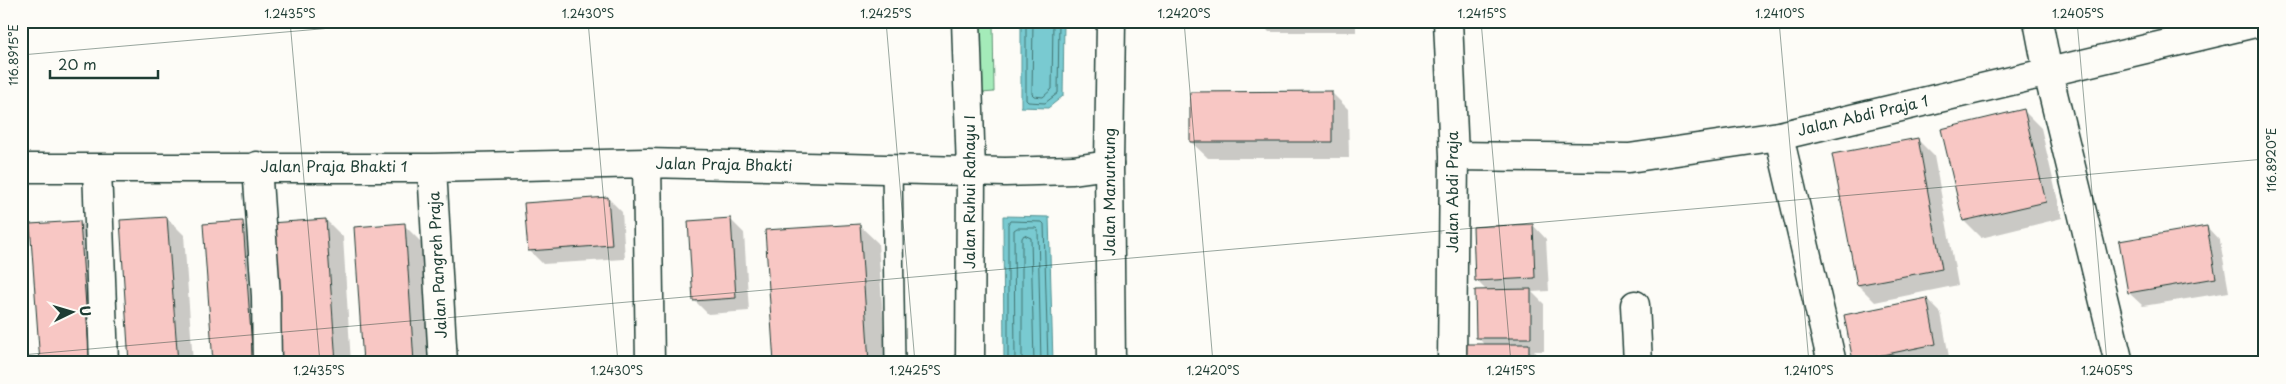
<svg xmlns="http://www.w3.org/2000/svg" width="2286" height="384" viewBox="0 0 2286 384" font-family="'Playpen Sans',sans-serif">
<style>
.green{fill:#a4ebb9;stroke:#629476}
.water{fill:#79cad1;stroke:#559292}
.shadow{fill:#0003}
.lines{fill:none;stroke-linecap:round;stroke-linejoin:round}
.shore{stroke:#437573;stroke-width:1}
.building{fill:#f8c7c4;stroke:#1f3d34}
.lane-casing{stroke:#1f3d34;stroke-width:22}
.street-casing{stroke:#1f3d34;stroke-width:31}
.secondary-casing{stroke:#1f3d34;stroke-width:31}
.lane{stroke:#fdfcf7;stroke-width:19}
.street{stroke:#fdfcf7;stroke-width:28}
.secondary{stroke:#fdfcf7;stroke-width:28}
.ticks{fill:none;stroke:#1f3d34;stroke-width:1;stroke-opacity:0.45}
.labels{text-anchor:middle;stroke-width:4.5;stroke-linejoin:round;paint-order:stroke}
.street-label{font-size:15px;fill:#1f3d34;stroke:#fdfcf7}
.neatline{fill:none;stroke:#1f3d34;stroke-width:2}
.ticks-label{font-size:12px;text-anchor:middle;fill:#1f3d34}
</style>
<rect width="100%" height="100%" fill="#fdfcf7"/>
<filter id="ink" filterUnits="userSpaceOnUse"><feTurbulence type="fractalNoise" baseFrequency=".02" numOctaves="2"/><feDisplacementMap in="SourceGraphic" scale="10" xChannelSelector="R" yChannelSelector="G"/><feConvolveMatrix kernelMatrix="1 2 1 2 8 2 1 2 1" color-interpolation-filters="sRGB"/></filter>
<g filter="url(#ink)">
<!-- green -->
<path class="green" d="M968,21H993L994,92L969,94Z"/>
<!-- water -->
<path class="water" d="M1021,21H1064L1063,96L1048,108L1021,107Z
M1003,216L1049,217L1053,363H1004Z"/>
<!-- shadow -->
<path class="shadow" d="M1259,21H1356V32H1269Z
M1332,93L1348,109L1349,158H1208L1191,142Z
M2024,111L2041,128L2062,218L1981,238L1964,221L1943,130Z
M1917,139L1934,156L1958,285L1875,302L1858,285Z
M608,198L622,212L625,259L543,264L529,250Z
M167,218L184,235L193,363H131Z
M730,219L744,233L749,311L708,314L694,300Z
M326,220L343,237L351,363H281Z
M80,222L97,239L105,363H41Z
M242,223L259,239L268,363H214Z
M404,225L421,242L429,363H364Z
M859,225L878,243L886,363H776Z
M1533,225L1546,239L1549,291L1532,292L1544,304V351H1534L1543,359V363H1462L1486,346L1478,338L1487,291L1476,280Z
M2207,227L2220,241L2229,292L2143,306L2129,293Z
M1927,299L1941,313L1949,357L1921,363H1856L1854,360Z"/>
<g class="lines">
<!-- shore -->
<path class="shore" d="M1026,21V100L1028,102L1045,103L1058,93L1059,21
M1033,21L1032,94L1034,96L1043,97L1052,89L1053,21
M1008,363V224L1010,221L1042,222L1044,224L1048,363
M1015,363L1014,230L1017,228H1036L1038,230L1041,363
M1022,363V238L1024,235L1031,238L1034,363"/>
</g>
<!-- building -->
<path class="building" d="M1332,91V142H1190V92Z
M2024,109L2046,202L1963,221L1941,129Z
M1918,138L1942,269L1857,285L1832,154Z
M608,197L612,245L528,251L524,203Z
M167,217L178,363H129L120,220Z
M731,218L736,298L693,301L688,221Z
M326,219L336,363H280L270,223Z
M80,221L90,363H40L30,224Z
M243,221L253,363H213L203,224Z
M405,223L414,363H363L354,227Z
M860,224L869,363H774L765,230Z
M1533,224L1535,278L1475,281L1473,227Z
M2207,226L2216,278L2128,293L2119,241Z
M1531,289V338H1476L1475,290Z
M1927,298L1936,344L1853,361L1844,315Z
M1461,344H1529V363H1461Z"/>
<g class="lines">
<!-- lane casing -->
<g class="lane-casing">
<path id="lane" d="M892,169L895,363"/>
</g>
<!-- street casing -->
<g class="street-casing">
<path id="street" d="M1448,21L1454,156L1452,363
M2038,21L2048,73L2119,363
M1779,136L1832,363
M1454,156L1629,158L1779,136L2264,21
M257,166L266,296L267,363
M21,168H432L647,163
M97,168L104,363
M432,168L443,363
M1635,305L1638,363
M650,363L647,163L1005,172L1073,170L1109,165"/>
</g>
<!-- secondary casing -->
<g class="secondary-casing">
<path id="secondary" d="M966,21L971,171L970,363
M1111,363L1109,165L1111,21"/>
</g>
<!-- lane -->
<use href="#lane" class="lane"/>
<!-- street -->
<use href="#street" class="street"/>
<!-- secondary -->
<use href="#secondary" class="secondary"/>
</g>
</g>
<!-- ticks -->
<path class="ticks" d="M290,21L320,363M588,21L618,363M886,21L915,363M1184,21L1213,363M1481,21L1511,363M1779,21L1809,363M2077,21L2107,363M21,55L412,21M21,355L2265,159M21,357L22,363"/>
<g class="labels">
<!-- street labels -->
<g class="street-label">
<text transform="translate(1863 116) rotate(-13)" y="5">Jalan Abdi Praja 1</text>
<text transform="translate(724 165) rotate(1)" y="5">Jalan Praja Bhakti</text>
<text x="334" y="172">Jalan Praja Bhakti 1</text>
<text transform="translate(970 192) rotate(-90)" y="5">Jalan Ruhui Rahayu I</text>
<text transform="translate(1110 192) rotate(-90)" y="5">Jalan Manuntung</text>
<text transform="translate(1453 192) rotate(-90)" y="5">Jalan Abdi Praja</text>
<text transform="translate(438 265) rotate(-93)" y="5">Jalan Pangreh Praja</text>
</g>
</g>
<!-- margin -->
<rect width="2286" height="384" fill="none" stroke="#fdfcf7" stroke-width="55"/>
<!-- north arrow -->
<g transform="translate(72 312) rotate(85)" stroke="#fdfcf7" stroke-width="4" paint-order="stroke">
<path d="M0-4L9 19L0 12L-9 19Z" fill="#1f3d34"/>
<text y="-8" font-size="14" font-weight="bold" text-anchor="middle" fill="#1f3d34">U</text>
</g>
<!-- scale -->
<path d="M50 70v8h108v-8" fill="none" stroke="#1f3d34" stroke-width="2.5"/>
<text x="58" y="70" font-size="15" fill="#1f3d34" stroke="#fdfcf7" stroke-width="4" paint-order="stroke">20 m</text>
<rect x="28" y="28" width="2230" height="328" class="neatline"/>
<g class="ticks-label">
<text x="290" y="18">1.2435°S</text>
<text x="588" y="18">1.2430°S</text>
<text x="886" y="18">1.2425°S</text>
<text x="1184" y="18">1.2420°S</text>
<text x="1482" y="18">1.2415°S</text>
<text x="1780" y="18">1.2410°S</text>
<text x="2078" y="18">1.2405°S</text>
<text transform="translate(14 55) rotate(-90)" y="4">116.8915°E</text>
<text transform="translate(2272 160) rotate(-90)" y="4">116.8920°E</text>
<text x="319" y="375">1.2435°S</text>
<text x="617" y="375">1.2430°S</text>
<text x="915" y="375">1.2425°S</text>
<text x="1213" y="375">1.2420°S</text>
<text x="1511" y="375">1.2415°S</text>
<text x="1809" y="375">1.2410°S</text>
<text x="2107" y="375">1.2405°S</text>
</g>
</svg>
